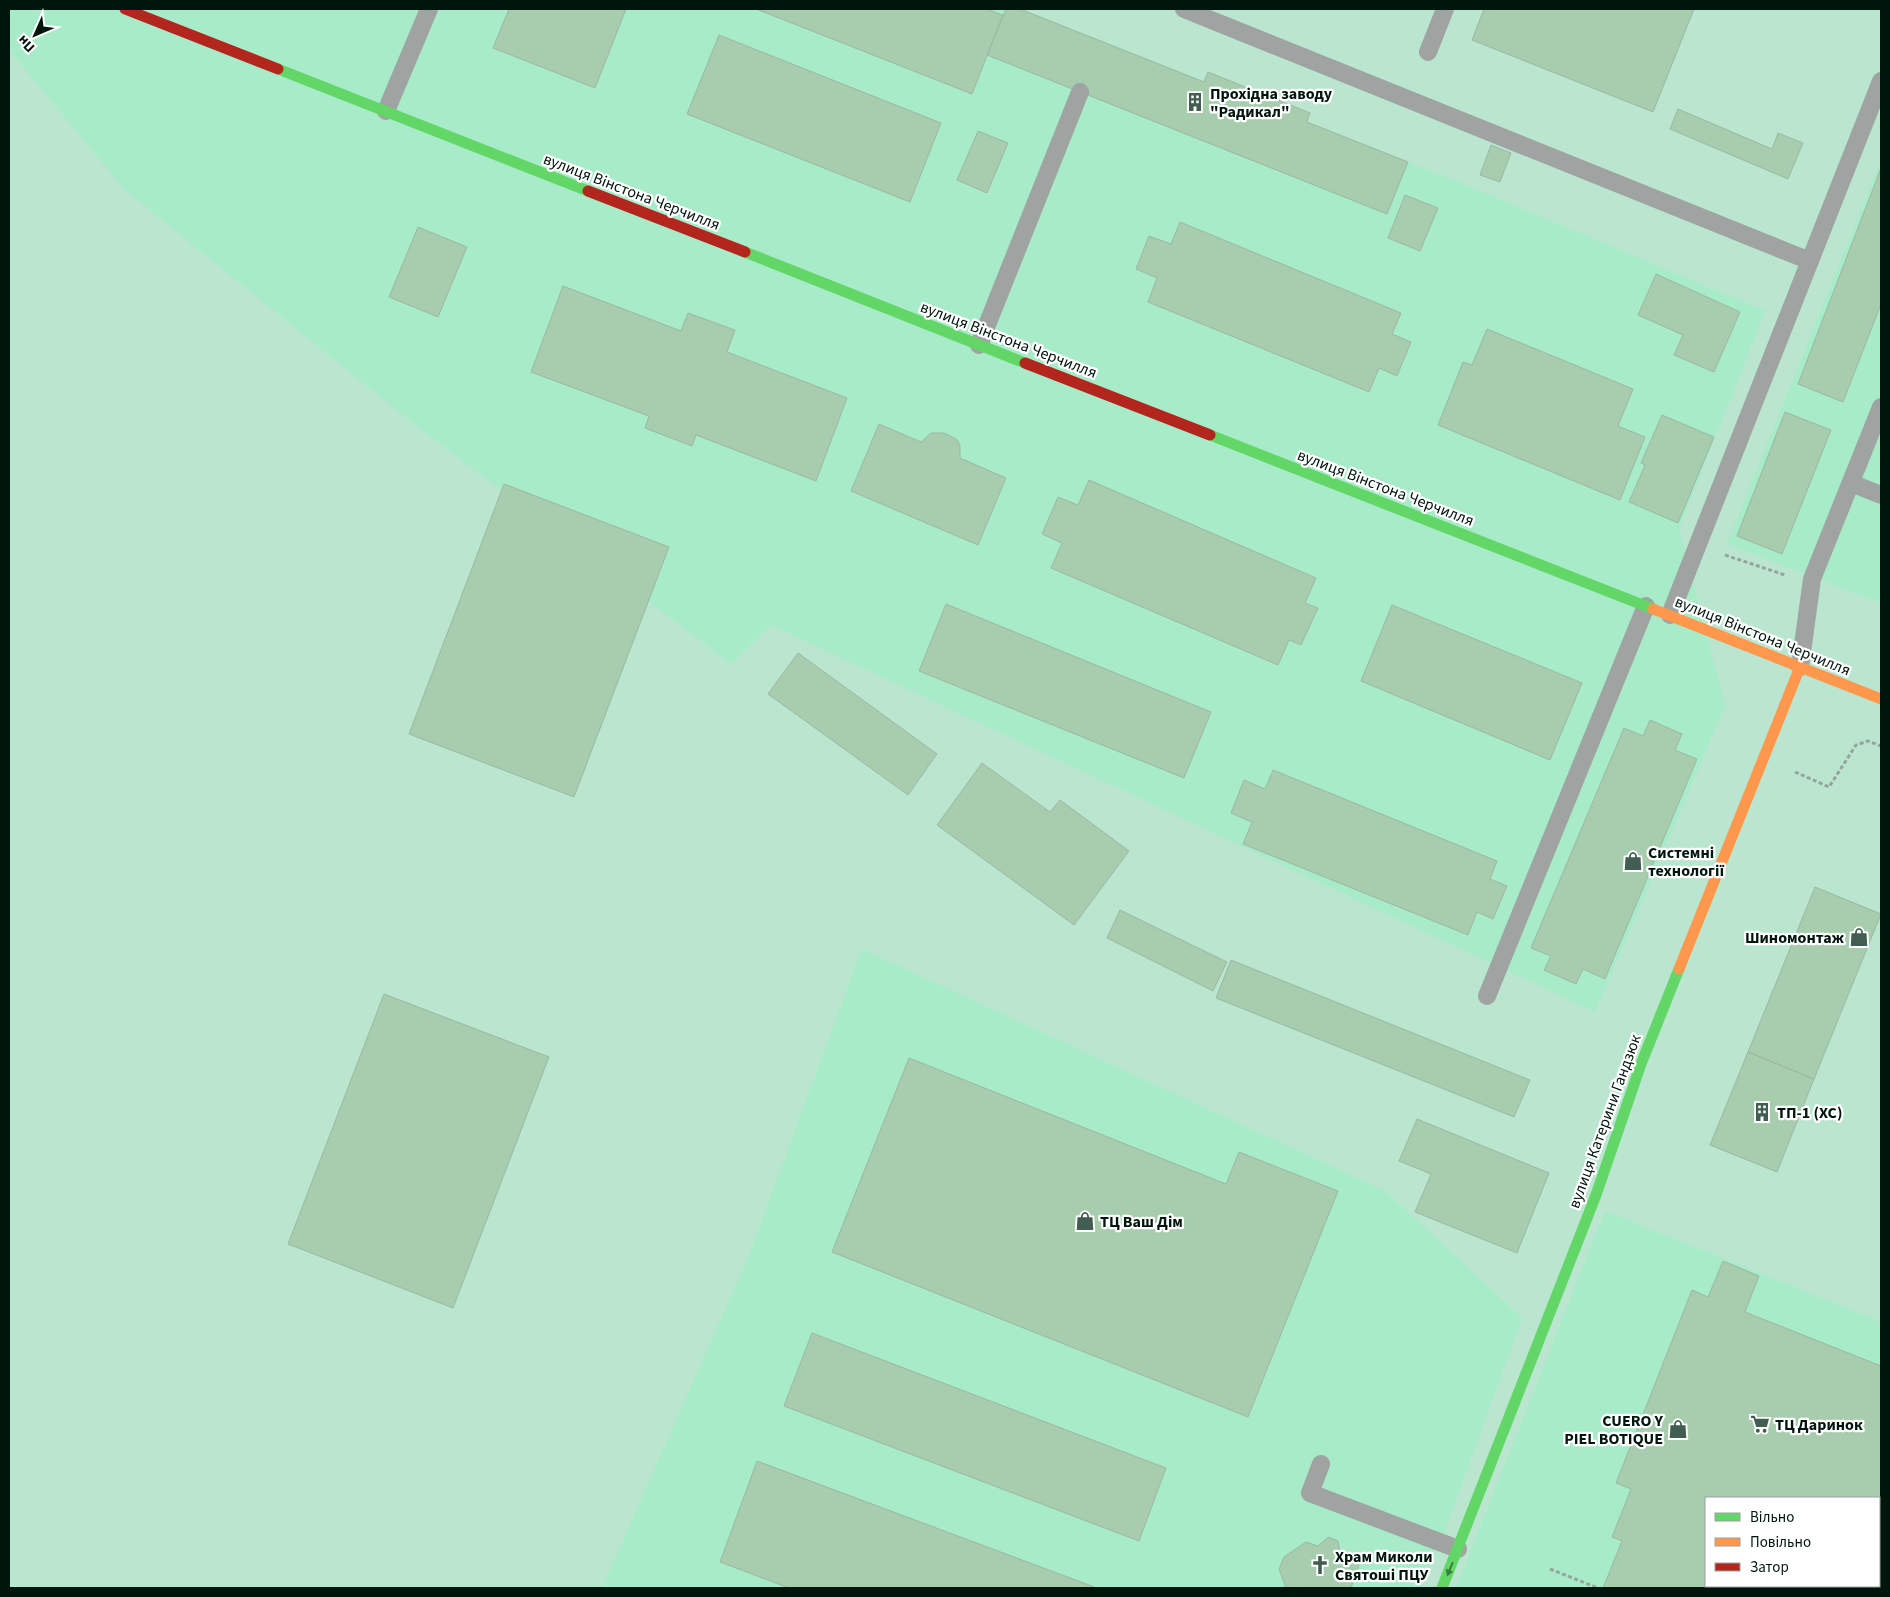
<svg xmlns="http://www.w3.org/2000/svg" width="1890" height="1597" viewBox="0 0 1890 1597" font-family="'Source Sans 3',sans-serif">
<style>
.built{fill:#a7ebc9;fill-rule:evenodd}
.building{fill:#a7ccae;stroke:#9bb8a4;fill-rule:evenodd}
.lines{fill:none;stroke-linecap:round;stroke-linejoin:round}
.path{stroke:#96a49d;stroke-width:3;stroke-dasharray:4 2.5;stroke-linecap:butt}
.lane{stroke:#9fa3a1;stroke-width:18}
.fast{stroke:#63d668;stroke-width:11}
.slow{stroke:#ff974d;stroke-width:11}
.jam{stroke:#b3261e;stroke-width:11}
.oneway{fill:#367f3e}
.labels{text-anchor:middle;stroke-width:4.5;stroke-linejoin:round;paint-order:stroke}
.poi-label{font-size:16px;font-weight:bold;fill:#00150b;stroke:#fff;text-anchor:start}
.street-label{font-size:16px;fill:#00150b;stroke:#fff}
</style>
<rect width="100%" height="100%" fill="#bae6d0"/>
<!-- built -->
<path class="built" d="M9,9H1021L1461,183L1765,311L1679,529L1725,706L1595,1012L771,625L731,664L410,421L125,190L9,50Z
M1881,160V603L1727,544Z
M862,949L1385,1191L1522,1318L1444,1533L1422,1588H602L748,1258Z
M1605,1211L1881,1322V1588H1456ZM1706,1498H1879V1586H1706Z"/>
<!-- building -->
<path class="building" d="M509,9H626L595,88L493,48Z
M756,9H986L1003,15L972,94Z
M1006,9H1020L1204,82L1208,72L1310,113L1307,122L1408,162L1387,214L987,55Z
M1484,9H1694L1653,112L1472,40Z
M719,35L941,123L910,202L687,114Z
M1678,109L1772,149L1778,133L1803,143L1788,179L1670,129Z
M978,131L1008,143L987,193L957,180Z
M1491,145L1511,153L1500,182L1480,175Z
M1881,168V304L1843,402L1798,384Z
M1405,195L1438,208L1420,251L1388,238Z
M1180,222L1401,313L1392,334L1411,342L1397,376L1379,368L1369,392L1148,302L1157,278L1136,269L1149,236L1171,244Z
M418,227L467,247L438,317L389,297Z
M1656,274L1740,312L1714,372L1674,355L1683,335L1638,315Z
M563,286L681,331L688,313L735,330L727,352L847,398L816,481L696,435L692,446L645,428L649,416L531,372Z
M1487,329L1633,389L1618,426L1645,437L1620,500L1438,425L1463,362L1472,365Z
M1785,412L1831,430L1782,554L1737,536Z
M1662,415L1714,437L1678,523L1629,502L1645,465L1641,463Z
M879,424L921,442L931,433H944L956,439L960,445V458L1006,478L978,545L851,491Z
M1089,480L1316,578L1305,603L1318,608L1301,645L1289,640L1278,665L1051,568L1062,543L1042,534L1058,497L1078,505Z
M504,484L669,547L574,797L409,734Z
M946,604L1211,712L1184,778L919,671Z
M1392,605L1582,683L1550,760L1361,681Z
M798,653L937,754L908,795L768,694Z
M1650,720L1682,734L1675,750L1697,759L1605,979L1583,969L1576,984L1544,970L1551,956L1531,948L1624,728L1643,736Z
M982,763L1050,812L1060,800L1129,851L1074,925L937,825Z
M1273,770L1497,861L1490,879L1507,886L1493,919L1477,912L1468,935L1243,844L1252,822L1231,813L1244,780L1265,789Z
M1815,887L1881,914L1814,1079L1748,1052Z
M1120,910L1227,962L1213,991L1107,938Z
M1231,960L1530,1080L1514,1117L1216,998Z
M384,994L549,1057L453,1308L288,1244Z
M1748,1052L1814,1079L1777,1172L1710,1145Z
M909,1058L1226,1184L1239,1152L1338,1191L1248,1417L832,1252Z
M1417,1119L1549,1173L1517,1253L1415,1212L1431,1174L1399,1161Z
M1723,1261L1759,1276L1745,1312L1881,1366V1588H1603L1622,1541L1612,1537L1631,1489L1616,1483L1692,1290L1708,1297ZM1706,1498H1879V1586H1706Z
M812,1333L1166,1468L1139,1541L784,1406Z
M757,1461L1097,1588H789L720,1562Z
M1328,1537L1338,1541L1340,1554L1360,1562L1351,1588H1286L1279,1569L1284,1557L1306,1542L1318,1546Z"/>
<g class="lines">
<!-- path -->
<path class="path" d="M1725,555L1785,575
M1795,772L1829,787L1856,745L1868,741L1881,746
M1550,1569L1598,1588"/>
<!-- lane -->
<path class="lane" d="M1184,9L1810,261
M1428,52L1445,9
M386,111L429,9
M979,345L1080,92
M1851,483L1881,495
M1670,615L1881,81
M1800,667L1812,579L1881,407
M1487,996L1646,606
M1321,1464L1310,1493L1458,1549"/>
<!-- fast -->
<path class="fast" d="M278,69L588,191
M745,252L1025,363
M1210,435L1653,609
M1442,1588L1596,1195L1641,1064L1679,969"/>
<!-- slow -->
<path class="slow" d="M1653,609L1881,699
M1679,969L1800,667"/>
<!-- jam -->
<path class="jam" d="M125,9L278,69
M588,191L745,252
M1025,363L1210,435"/>
</g>
<!-- one-way arrows -->
<defs><path id="oneway-solid" d="M-6-.8H1V-3.2L6.5 0L1 3.2V.8H-6Z" transform="scale(1.25)"/></defs>
<use class="oneway" href="#oneway-solid" transform="translate(1450 1569) rotate(112)"/>
<!-- icons -->
<defs>
<g id="building-bare" transform="scale(1.5)"><path d="M-4-6H4V6H1V3H-1V6H-4ZM-2.5-4.3h1.7v1.8h-1.7ZM.8-4.3h1.7v1.8H.8ZM-2.5-1h1.7V.8h-1.7ZM.8-1h1.7V.8H.8Z" fill="#415e50" stroke="#fff" stroke-width="2.5" paint-order="stroke"/></g>
<g id="shop-bare" transform="scale(1.5)"><path d="M-5-2.5h2.3a2.7 3.5 0 0 1 5.4 0H5L5.5 6h-11ZM-1.5-2.5h3a1.5 2.3 0 0 0-3 0Z" fill="#415e50" stroke="#fff" stroke-width="2.5" paint-order="stroke"/></g>
<g id="supermarket-bare" transform="scale(1.5)"><path d="M-6-5.5h2.5l.6 2H6L4.5 2H-2.5L-4.4-4H-6ZM-1.5 3.2a1.3 1.3 0 1 0 .1 0ZM3 3.2a1.3 1.3 0 1 0 .1 0Z" fill="#415e50" stroke="#fff" stroke-width="2.5" paint-order="stroke"/></g>
<g id="church-bare" transform="scale(1.5)"><path d="M-1.2-6h2.4v3.5h3.3v2.4h-3.3V6h-2.4V-.1h-3.3v-2.4h3.3Z" fill="#415e50" stroke="#fff" stroke-width="2.5" paint-order="stroke"/></g>
</defs>
<g fill-rule="evenodd">
<use href="#building-bare" x="1195" y="102"/>
<use href="#shop-bare" x="1633" y="861"/>
<use href="#shop-bare" x="1859" y="937"/>
<use href="#building-bare" x="1762" y="1112"/>
<use href="#shop-bare" x="1085" y="1221"/>
<use href="#supermarket-bare" x="1760" y="1424"/>
<use href="#shop-bare" x="1678" y="1429"/>
<use href="#church-bare" x="1320" y="1565"/>
</g>
<g class="labels">
<!-- poi labels -->
<g class="poi-label">
<text x="1210" y="99">Прохідна заводу<tspan x="1210" dy="18">"Радикал"</tspan></text>
<text x="1648" y="858">Системні<tspan x="1648" dy="18">технології</tspan></text>
<text x="1844" y="943" text-anchor="end">Шиномонтаж</text>
<text x="1777" y="1118">ТП-1 (ХС)</text>
<text x="1100" y="1227">ТЦ Ваш Дім</text>
<text x="1663" y="1426" text-anchor="end">CUERO Y<tspan x="1663" dy="18">PIEL BOTIQUE</tspan></text>
<text x="1775" y="1430">ТЦ Даринок</text>
<text x="1335" y="1562">Храм Миколи<tspan x="1335" dy="18">Святоші ПЦУ</tspan></text>
</g>
<!-- street labels -->
<g class="street-label">
<text transform="translate(632 191) rotate(21)" y="6">вулиця Вінстона Черчилля</text>
<text transform="translate(1009 339) rotate(21)" y="6">вулиця Вінстона Черчилля</text>
<text transform="translate(1386 487) rotate(21)" y="6">вулиця Вінстона Черчилля</text>
<text transform="translate(1763 635) rotate(22)" y="6">вулиця Вінстона Черчилля</text>
<text transform="translate(1604 1121) rotate(-70)" y="6">вулиця Катерини Гандзюк</text>
</g>
</g>
<!-- border -->
<rect width="1890" height="1597" fill="none" stroke="#00150b" stroke-width="20"/>
<!-- legend -->
<rect x="1705" y="1497" width="175" height="90" fill="#ffffff" stroke="#99a19d"/>
<rect x="1715" y="1513" width="25" height="8" fill="#63d668" stroke="#99a19d"/>
<text x="1750" y="1522" font-size="15" fill="#00150b">Вільно</text>
<rect x="1715" y="1538" width="25" height="8" fill="#ff974d" stroke="#99a19d"/>
<text x="1750" y="1547" font-size="15" fill="#00150b">Повільно</text>
<rect x="1715" y="1563" width="25" height="8" fill="#b3261e" stroke="#99a19d"/>
<text x="1750" y="1572" font-size="15" fill="#00150b">Затор</text>
<!-- north arrow -->
<g transform="translate(35 35) rotate(225)" stroke="#ffffff" stroke-width="4" paint-order="stroke">
<path d="M0-4L9 19L0 12L-9 19Z" fill="#00150b"/>
<text y="-8" font-size="14" font-weight="bold" text-anchor="middle" fill="#00150b">Пн</text>
</g>
</svg>
